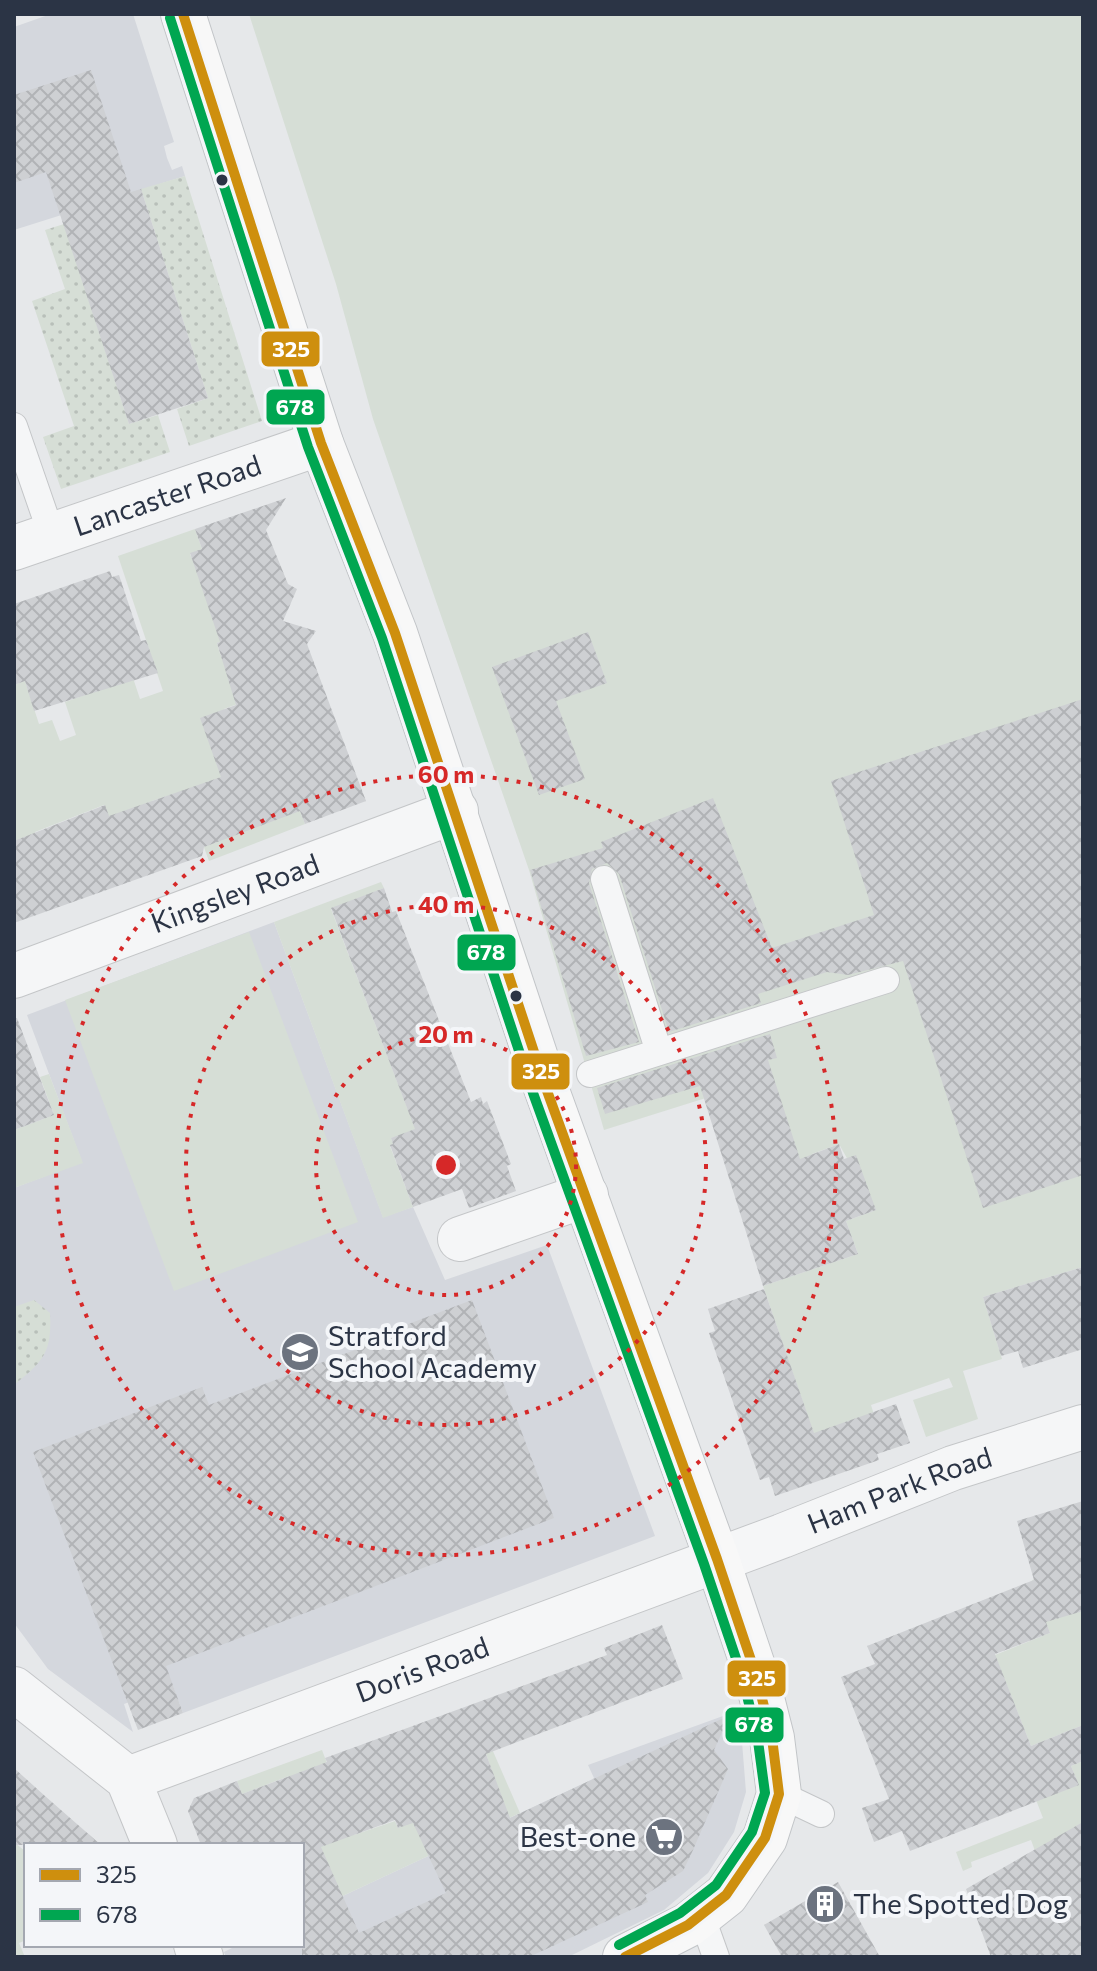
<svg xmlns="http://www.w3.org/2000/svg" width="1097" height="1971" viewBox="0 0 1097 1971" font-family="Commissioner,sans-serif">
<style>
.built{fill:#d4d7dd}
.grass{fill:url(#grass-dots)}
.green{fill:#d6ded6}
.building{fill:url(#building-cross-hatch);fill-rule:evenodd}
.lines{fill:none;stroke-linecap:round;stroke-linejoin:round}
.service-casing{stroke:#c4c6c8;stroke-width:28}
.minor-casing{stroke:#c4c6c8;stroke-width:46}
.primary-casing{stroke:#c2c5c8;stroke-width:46}
.service{stroke:#f5f6f7;stroke-width:26}
.minor{stroke:#f5f6f7;stroke-width:44}
.primary{stroke:#f8f8f8;stroke-width:44}
.bus-1-casing{stroke:#f4f6f9;stroke-width:16}
.bus-2-casing{stroke:#f4f6f9;stroke-width:16}
.bus-1{stroke:#ce8f0e;stroke-width:10}
.bus-2{stroke:#00a651;stroke-width:10}
.ring{fill:none;stroke:#d62828;stroke-width:4;stroke-dasharray:4 8}
.bus-dot{fill:#2b3445;stroke:#f4f6f9;stroke-width:3}
.labels{text-anchor:middle;stroke-width:8;stroke-linejoin:round;paint-order:stroke}
.street-label{font-size:28px;fill:#2b3445;stroke:#f4f6f9}
.poi-label{font-size:28px;fill:#2b3445;stroke:#f4f6f9;text-anchor:start}
.centre{fill:#d62828;stroke:#f4f6f9;stroke-width:4}
.ring-label{font-size:24px;text-anchor:middle;font-weight:bold;fill:#d62828;stroke:#f4f6f9;stroke-width:8;stroke-linejoin:round;paint-order:stroke}
.line-badge{stroke:#f4f6f9;stroke-width:3}
.badge-label{font-size:22px;text-anchor:middle;font-weight:bold;fill:#fff}
</style>
<defs>
<pattern id="grass-dots" width="8" height="8" patternUnits="userSpaceOnUse" patternTransform="scale(2)"><rect width="8" height="8" fill="#d6ded6"/><path d="M2 2h.1M6 6h.1" fill="none" stroke="#b8bfb9" stroke-width="1.8" stroke-linecap="round"/></pattern>
<pattern id="building-cross-hatch" width="8" height="8" patternUnits="userSpaceOnUse" patternTransform="scale(2)"><rect width="8" height="8" fill="#ced0d3"/><path d="M0 0l8 8M0 8l8-8" fill="none" stroke="#b1b3b6"/></pattern>
</defs>
<rect width="100%" height="100%" fill="#e6e8ea"/>
<!-- built -->
<path class="built" d="M51,14H133L174,142L164,146L167,158L172,170L182,166L185,176L14,230V27Z
M274,922L383,1217L413,1207L445,1280L547,1245L655,1536L183,1713L173,1686L124,1704L133,1732L48,1669L14,1623V1188L82,1162L27,1015Z
M734,1712L742,1742L746,1792L734,1832L708,1873L664,1910L568,1957H226L224,1952L238,1945H302V1915L591,1780L594,1778L588,1765Z"/>
<!-- grass -->
<path class="grass" d="M185,176L262,421L189,446L177,409L208,398L141,189Z
M64,224L129,424L158,415L170,452L61,489L43,437L74,426L32,301L65,289L45,230Z
M34,1300L50,1313C52,1352 44,1361 14,1385V1307Z"/>
<!-- green -->
<path class="green" d="M249,14H1083V1267L983,1297L1002,1359L963,1371L978,1419L926,1437L913,1400L953,1387L949,1378L871,1405L879,1431L815,1437L763,1286L858,1254L846,1221L876,1210L839,1144L812,1154L838,1224L709,1097L604,1130L529,870L373,419L336,284Z
M195,529L202,549L190,554L226,640L217,643L220,654L257,697L224,709L233,733L300,811L305,824L209,861L187,801L166,796L152,801L155,812L109,818L104,805L35,832L36,837L14,845V685L25,681L39,724L52,720L60,741L76,735L65,702L88,694L123,648L140,699L163,691L118,556Z
M381,882L384,888L331,909L408,1110L433,1129L391,1138L393,1144L390,1146L413,1207L383,1218L274,922Z
M249,932L358,1222L174,1291L65,1000Z
M49,1074L83,1163L14,1188V1130L54,1115L40,1077Z
M1034,1579L1076,1589L1083,1611V1725L1031,1746L995,1655L1050,1633L1030,1582Z
M492,1749L520,1813L302,1915L309,1856L289,1776L242,1794L237,1781L322,1750L354,1835L395,1821L398,1828L495,1779L485,1751Z
M1083,1761V1957H1074L1031,1840L971,1862L972,1867L963,1871L956,1852L1043,1818L1036,1800L1078,1783L1071,1766Z
M14,1842L26,1852V1940L19,1943L25,1957H14Z"/>
<!-- building -->
<path class="building" d="M91,70L131,192L141,189L208,398L129,424L46,172L14,183V95Z
M286,498L266,530L288,584L297,589L283,621L316,631L307,644L366,801L305,824L300,811L204,847L202,856L14,923V841L105,805L109,816L221,777L200,718L236,705L217,643L220,642L190,553L202,549L195,529Z
M110,571L112,577L119,575L141,641L146,640L158,673L34,711L25,681L14,685V604Z
M588,632L607,683L556,701L585,779L539,795L492,667Z
M1083,699V1175L983,1208L903,961L848,975L827,972L758,994L761,1003L669,1032L619,874L607,863L592,869L589,883L639,1042L586,1056L530,870L603,848L601,842L713,798L772,948L874,915L831,781Z
M384,888L392,912L396,911L471,1102L481,1097L483,1104L487,1101L511,1164L507,1166L516,1191L469,1208L462,1189L413,1207L390,1145L393,1144L391,1138L415,1129L331,908Z
M14,1018H17L54,1115L14,1130Z
M770,1034L777,1058L768,1060L800,1159L839,1144L844,1159L856,1155L876,1210L846,1221L858,1254L763,1286L700,1086L605,1114L597,1088Z
M1083,1267V1349L1023,1368L1018,1351L1001,1356L983,1297Z
M764,1289L814,1433L896,1404L910,1443L877,1454L879,1460L775,1496L769,1477L760,1480L709,1333L715,1331L708,1309Z
M472,1300L554,1518L166,1666L183,1713L138,1730L33,1452L202,1387L209,1405L376,1342L374,1337Z
M1083,1501V1611L1046,1622L1050,1633L995,1654L1031,1746L1083,1725V1761L1071,1766L1079,1785L910,1851L902,1831L874,1842L862,1808L889,1799L841,1677L875,1664L867,1646L1034,1580L1017,1521Z
M662,1625L683,1679L486,1754L510,1818L730,1715L714,1750L728,1769L693,1850L683,1871L645,1895L648,1902L529,1957H302V1845H201L188,1811L194,1798L237,1781L242,1794L327,1762L325,1758L607,1655L604,1648ZM395,1820L398,1828L413,1823L446,1893L359,1933L321,1847Z
M14,1768L45,1796L101,1845H14Z
M1083,1822V1957H991L966,1889Z
M838,1882L880,1957H782L764,1925Z"/>
<g class="lines">
<!-- service casing -->
<g class="service-casing">
<path id="service" d="M14,426L52,536
M604,879L659,1052
M590,1074L886,980
M779,1794L821,1814
M701,1915L716,1957"/>
</g>
<!-- minor casing -->
<g class="minor-casing">
<g id="minor">
<path id="s1" d="M14,548L321,443"/>
<path id="s2" d="M14,976L456,811"/>
<path d="M460,1239L586,1195"/>
<path d="M14,1689L128,1779L155,1845"/>
<path id="s3" d="M128,1779L782,1536L953,1468L1083,1427"/>
<path d="M196,1945L201,1957"/>
</g>
</g>
<!-- primary casing -->
<g class="primary-casing">
<path id="primary" d="M183,14L321,443L395,633L546,1088L717,1559L756,1675L772,1738L779,1794L765,1838L726,1895L688,1925L625,1957"/>
</g>
<!-- service -->
<use href="#service" class="service"/>
<!-- minor -->
<use href="#minor" class="minor"/>
<!-- primary -->
<use href="#primary" class="primary"/>
<!-- bus-1 casing -->
<g class="bus-1-casing">
<path id="bus-1" d="M183,14L321,443L395,633L546,1088L717,1559L756,1675L772,1738L779,1794L765,1838L726,1895L688,1925L625,1957"/>
</g>
<!-- bus-2 casing -->
<g class="bus-2-casing">
<path id="bus-2" d="M170,18L308,447L382,638L533,1093L704,1564L743,1679L758,1741L765,1793L752,1832L716,1885L680,1913L619,1945"/>
</g>
<!-- bus-1 -->
<use href="#bus-1" class="bus-1"/>
<!-- bus-2 -->
<use href="#bus-2" class="bus-2"/>
</g>
<!-- distance rings -->
<g class="ring">
<circle cx="446" cy="1165" r="130"/>
<circle cx="446" cy="1165" r="260"/>
<circle cx="446" cy="1165" r="390"/>
</g>
<!-- icons -->
<defs>
<g id="school-disc" transform="scale(2)"><circle r="9.5" fill="#6c737f" stroke="#f4f6f9"/><path d="M0-5L7-2L0 1L-7-2ZM-4 1L0 2.5L4 1V4Q0 6-4 4Z" fill="#fff"/></g>
<g id="supermarket-disc" transform="scale(2)"><circle r="9.5" fill="#6c737f" stroke="#f4f6f9"/><path d="M-6-5.5h2.5l.6 2H6L4.5 2H-2.5L-4.4-4H-6ZM-1.5 3.2a1.3 1.3 0 1 0 .1 0ZM3 3.2a1.3 1.3 0 1 0 .1 0Z" fill="#fff"/></g>
<g id="building-disc" transform="scale(2)"><circle r="9.5" fill="#6c737f" stroke="#f4f6f9"/><path d="M-4-6H4V6H1V3H-1V6H-4ZM-2.5-4.3h1.7v1.8h-1.7ZM.8-4.3h1.7v1.8H.8ZM-2.5-1h1.7V.8h-1.7ZM.8-1h1.7V.8H.8Z" fill="#fff"/></g>
</defs>
<g fill-rule="evenodd">
<use href="#school-disc" x="300" y="1352"/>
<use href="#supermarket-disc" x="664" y="1837"/>
<use href="#building-disc" x="825" y="1904"/>
</g>
<!-- markers -->
<g class="bus-dot">
<circle cx="222" cy="180" r="7"/>
<circle cx="516" cy="996" r="7"/>
</g>
<g class="labels">
<!-- street labels -->
<g class="street-label">
<text dy="10" stroke="none"><textPath href="#s1" startOffset="162">Lancaster Road</textPath></text>
<text dy="10" stroke="none"><textPath href="#s2" startOffset="236">Kingsley Road</textPath></text>
<text dy="10" stroke="none"><textPath href="#s3" startOffset="824">Ham Park Road</textPath></text>
<text dy="10" stroke="none"><textPath href="#s3" startOffset="314">Doris Road</textPath></text>
</g>
<!-- poi labels -->
<g class="poi-label">
<text x="328" y="1346">Stratford<tspan x="328" dy="32">School Academy</tspan></text>
<text x="636" y="1847" text-anchor="end">Best-one</text>
<text x="853" y="1914">The Spotted Dog</text>
</g>
</g>
<circle cx="446" cy="1165" r="12" class="centre"/>
<g class="ring-label">
<text x="446" y="783">60 m</text>
<text x="446" y="913">40 m</text>
<text x="446" y="1043">20 m</text>
</g>
<g class="line-badge">
<rect x="260" y="330" width="61" height="38" rx="8" fill="#ce8f0e"/>
<rect x="265" y="388" width="61" height="38" rx="8" fill="#00a651"/>
<rect x="456" y="933" width="61" height="39" rx="8" fill="#00a651"/>
<rect x="510" y="1052" width="61" height="39" rx="8" fill="#ce8f0e"/>
<rect x="726" y="1659" width="61" height="39" rx="8" fill="#ce8f0e"/>
<rect x="724" y="1706" width="61" height="38" rx="8" fill="#00a651"/>
</g>
<g class="badge-label">
<text x="291" y="357">325</text>
<text x="295" y="415">678</text>
<text x="486" y="960">678</text>
<text x="541" y="1079">325</text>
<text x="757" y="1686">325</text>
<text x="754" y="1732">678</text>
</g>
<!-- border -->
<rect width="1097" height="1971" fill="none" stroke="#2b3445" stroke-width="32"/>
<!-- legend -->
<rect x="24" y="1843" width="280" height="104" fill="#f4f6f9" stroke="#a4a8b1" stroke-width="2"/>
<rect x="40" y="1869" width="40" height="12" fill="#ce8f0e" stroke="#a4a8b1" stroke-width="2"/>
<text x="96" y="1883" font-size="24" fill="#2b3445">325</text>
<rect x="40" y="1909" width="40" height="12" fill="#00a651" stroke="#a4a8b1" stroke-width="2"/>
<text x="96" y="1923" font-size="24" fill="#2b3445">678</text>
</svg>
